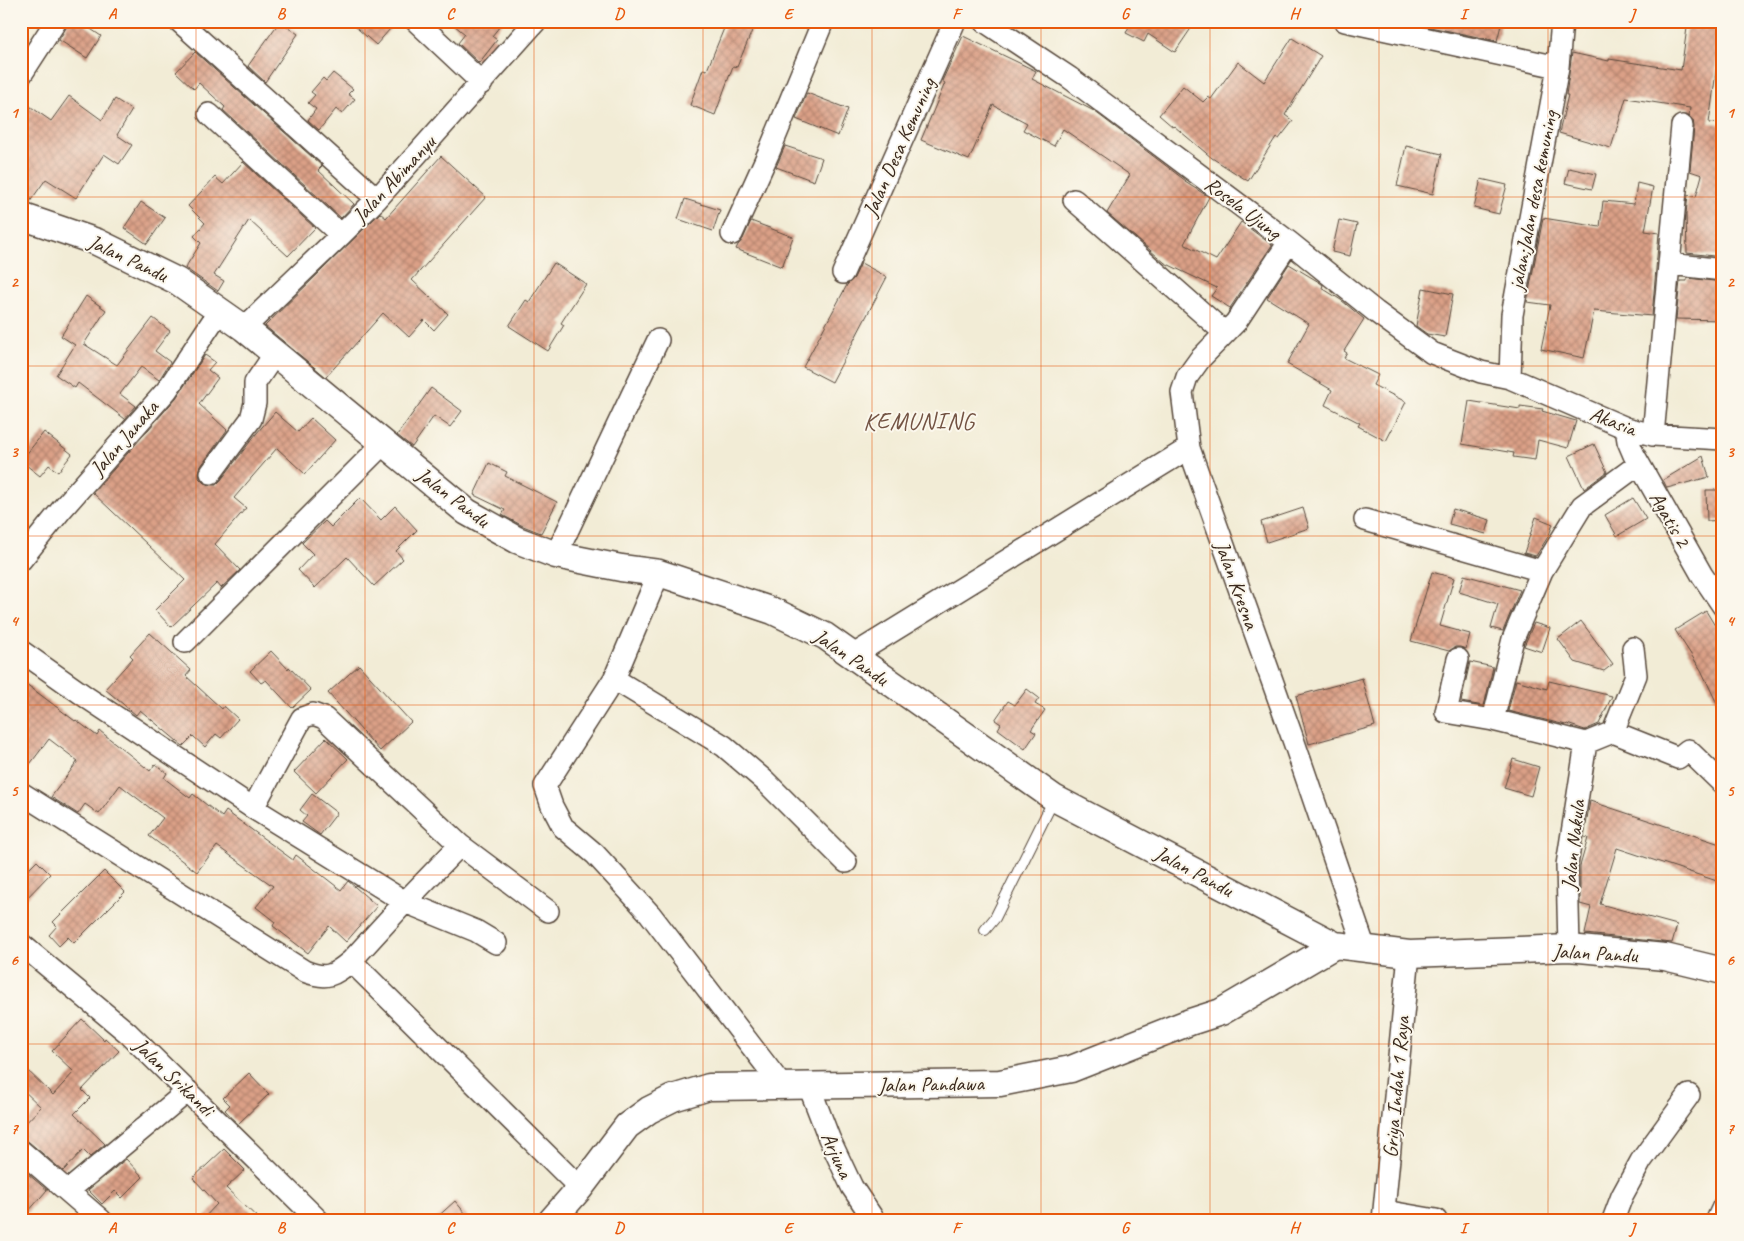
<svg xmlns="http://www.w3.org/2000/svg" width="1744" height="1241" viewBox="0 0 1744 1241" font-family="Caveat,sans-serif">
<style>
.building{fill:url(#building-cross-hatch)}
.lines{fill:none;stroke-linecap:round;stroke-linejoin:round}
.service-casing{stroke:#56473a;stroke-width:12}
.minor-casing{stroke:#56473a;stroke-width:24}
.tertiary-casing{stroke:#56473a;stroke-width:29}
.service{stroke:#fff;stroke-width:10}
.minor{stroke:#fff;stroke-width:21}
.tertiary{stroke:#fff;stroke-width:26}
.grid{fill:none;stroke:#e8590c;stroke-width:1;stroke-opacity:0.55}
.labels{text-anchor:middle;stroke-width:4;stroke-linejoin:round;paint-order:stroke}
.street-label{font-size:21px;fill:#3b2a1e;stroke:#fbf7ec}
.quarter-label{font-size:24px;letter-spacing:1px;fill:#735343;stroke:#fbf7ec}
.neatline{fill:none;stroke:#e8590c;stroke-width:2}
.grid-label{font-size:16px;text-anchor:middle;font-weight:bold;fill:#e8590c}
</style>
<defs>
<pattern id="building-cross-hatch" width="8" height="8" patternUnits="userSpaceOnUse" patternTransform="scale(1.25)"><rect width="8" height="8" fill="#dba087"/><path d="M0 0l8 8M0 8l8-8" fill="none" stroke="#b3836e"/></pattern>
</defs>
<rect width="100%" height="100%" fill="#fbf7ec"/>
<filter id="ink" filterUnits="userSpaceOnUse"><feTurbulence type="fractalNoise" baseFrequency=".02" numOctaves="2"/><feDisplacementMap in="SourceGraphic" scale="10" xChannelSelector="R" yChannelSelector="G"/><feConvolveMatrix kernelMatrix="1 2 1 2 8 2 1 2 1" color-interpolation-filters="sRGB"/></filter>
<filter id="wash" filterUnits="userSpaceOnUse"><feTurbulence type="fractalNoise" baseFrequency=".0096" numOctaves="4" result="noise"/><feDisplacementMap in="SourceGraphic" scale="20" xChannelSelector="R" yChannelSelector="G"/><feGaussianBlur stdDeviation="1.12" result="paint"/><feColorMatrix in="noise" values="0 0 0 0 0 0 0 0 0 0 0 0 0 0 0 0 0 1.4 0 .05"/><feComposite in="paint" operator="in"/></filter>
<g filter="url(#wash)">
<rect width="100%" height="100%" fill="#f2ecd6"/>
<g id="blocks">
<!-- building -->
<path class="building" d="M68,21H79L101,36L87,58L59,40L66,28Z
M280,21L298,34L265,82L248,66Z
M349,21H397L376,45Z
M449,21H504L492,36L497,40L479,63L458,43L465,34Z
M727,21H756L737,67L733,66L715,115L690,105L703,69L707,70Z
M1130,21H1196L1175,52L1148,34L1144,42L1126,33L1131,22Z
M1412,21H1502L1497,41L1411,23Z
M1688,21H1723L1709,123L1723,124V148L1718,197L1723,196V257L1687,253L1686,214L1688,195L1696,197L1702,175L1690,171L1694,127L1693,120L1689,116L1690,108L1626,98L1611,148L1559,133L1568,95H1566L1572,53L1609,61V59L1681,70Z
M963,36L1036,71L1032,79L1094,111L1186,181L1185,182L1209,197L1184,244L1216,260L1241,222L1272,245L1230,308L1211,296L1217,288L1165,263L1107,213L1130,175L1063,129L1054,146L1023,130L1027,123L993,105L969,160L921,140L945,83L942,81Z
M1292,38L1321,56L1285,115L1293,121L1279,139L1276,137L1248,181L1212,158L1174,126L1173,127L1159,115L1183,86L1203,102L1208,97L1211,99L1238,62L1264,82Z
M195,52L322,166L318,170L354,204L341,218L223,110L225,107L199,83L194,89L176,72Z
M333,73L353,89L348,94L355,99L342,114L336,109L319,130L308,120L316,109L308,103L315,95L311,92L323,78L326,81Z
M807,93L848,109L838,136L796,119Z
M69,96L102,120L115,99L132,110L117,135L132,145L119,164L104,154L76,198L46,179L29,203L21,201V100L51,121Z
M785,146L822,158L814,181L776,167Z
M1406,146L1442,154L1433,194L1397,186Z
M441,156L486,197L412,280L448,314L434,330L424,320L409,337L383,313L326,377L265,326L380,213L386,218Z
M243,162L315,228L288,256L249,220L214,275L224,281L218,291L185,268L201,243L194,236L205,223L188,206L215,177L223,184Z
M1569,168L1596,174L1592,189L1565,183Z
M1481,179L1507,185L1499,214L1474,208Z
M1637,183L1653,187L1645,231L1659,233L1652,316L1594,311L1584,358L1541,349L1550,305L1527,302L1543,218L1600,227L1603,201L1634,204Z
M685,199L720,210L713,231L678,219Z
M141,202L165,218L147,244L124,228Z
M1339,220L1357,224L1350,256L1332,252Z
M751,221L793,237L782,267L736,249L738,245L743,239Z
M554,263L586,284L561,323L564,325L548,351L509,326L526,300L529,302Z
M861,263L887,277L832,382L803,367L847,285L854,278Z
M1289,264L1319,282L1323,285L1322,288L1341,300L1364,319L1344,351L1347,353L1344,358L1378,375L1373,385L1406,402L1386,441L1358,426L1360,423L1325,405L1332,390L1287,364L1309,324L1267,298Z
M1687,278L1723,282L1722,320L1676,319L1680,281H1687Z
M1423,288L1453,294L1445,337L1427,334L1416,326Z
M86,296L106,310L84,344L117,365L153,318L170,331L155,351L170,362L159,380L141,367L120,394L136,406L125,419L78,383L75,388L56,375L75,345L61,336Z
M205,355L215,362L208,370L218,378L199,404L227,430L201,466L199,472V478L204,483L210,485H216L221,480L256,434L275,412L298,432L311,418L335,440L305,474L277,448L234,498L246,508L215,544L240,570L221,588L217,583L171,627L155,610L185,580L93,493L176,398Z
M431,388L462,411L450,427L434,416L412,447L397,435Z
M1469,401L1520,409V406L1543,409L1542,411L1576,421L1568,448L1538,440L1535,460L1513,457L1514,453L1462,444Z
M44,432L72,454L58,472L49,465L40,476L21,461Z
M1594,444L1607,472L1584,489L1569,456Z
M1703,456L1709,477L1667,488L1663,480Z
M489,463L507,472L505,476L557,502L541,533L523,526L502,515L505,510L474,495Z
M1706,490H1723V520L1707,521Z
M360,498L381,520L395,506L417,530L396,551L403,559L374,586L347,557L315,588L298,570L313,554L302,543L325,521L331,527Z
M1633,498L1646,519L1617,536L1605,515Z
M1303,508L1309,528L1267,542L1261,522Z
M1453,509L1490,520L1486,534L1449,524Z
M1536,517L1553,524L1549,535L1536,556L1524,553Z
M1432,572L1454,578L1440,626L1470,634L1466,649L1460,647H1455L1449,651L1411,641Z
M1464,575L1520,590L1503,631L1491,628L1498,604L1459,592Z
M1706,611L1723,639V716L1701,670L1675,630Z
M1581,621L1613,664L1604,671L1575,662L1558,639Z
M1534,623L1550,628L1542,652L1524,646Z
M150,633L191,670L186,676L222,709L224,706L238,719L221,738L216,734L205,747L193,736L183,746L140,710L136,715L105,689L133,658L130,655Z
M271,651L288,669L289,667L311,690L292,708L266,680L261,683L250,671Z
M1470,662L1493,667L1484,706L1461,702Z
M359,665L411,722L380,751L328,693Z
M1362,678L1375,726L1309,744L1296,696Z
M21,680L75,721L76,720L97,736L100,731L150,771L155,764L167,773L164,778L190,798L193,794L222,817L226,811L293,860L296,855L341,890L348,881L377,906L346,942L329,926L308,953L273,926L275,922L256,907L273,886L217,846L197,872L149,836L163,818L120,785L99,814L85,804L78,814L51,797L78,761L49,739L21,776Z
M1516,680L1547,689L1549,681L1612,696L1599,724L1585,730L1567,724L1566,725L1508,711Z
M1027,689L1039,698L1035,704L1045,710L1031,730L1036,733L1025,749L998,729L1001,724L995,720L1008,701L1015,705Z
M326,738L348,759L316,793L294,772Z
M1513,759L1539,767L1531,796L1504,788Z
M312,794L337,813L320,835L302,822L307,816L300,810Z
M1590,801L1723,845V883L1617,848L1600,904L1677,925L1672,943L1585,934L1591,907L1580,904V866L1588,838L1584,837Z
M37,861L50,874L21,904V877Z
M104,871L125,892L74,943L68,937L59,946L49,935L57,926L53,922Z
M82,1019L104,1040L105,1038L119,1051L82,1090L90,1098L74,1114L105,1144L90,1157L83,1150L63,1171L29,1142L21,1139V1128L41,1107L21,1088V1064L53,1095L74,1072L52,1051Z
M249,1073L269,1094L238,1124L225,1110L230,1105L223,1098Z
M224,1149L245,1170L226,1188L260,1220H202L217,1204L193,1178Z
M126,1159L143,1177L122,1198L115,1191L102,1204L88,1190Z
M21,1168L47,1190L21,1220Z
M455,1201L471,1220H434Z"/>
</g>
</g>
<g filter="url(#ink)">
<use href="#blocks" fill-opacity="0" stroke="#56473a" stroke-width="1"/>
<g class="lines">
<!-- service casing -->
<g class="service-casing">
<path id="service" d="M985,930L995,918L1054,799"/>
</g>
<!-- minor casing -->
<g class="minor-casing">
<path id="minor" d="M179,21L377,199
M416,21L482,83
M984,21L1070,78L1289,242L1376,312L1432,353L1481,372L1510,378L1626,428L1653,435L1723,439
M1345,21L1558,67
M21,75L56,21
M209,114L341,235
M1074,200L1225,333
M732,234L769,152L823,21
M1289,242L1236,322L1200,359L1187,377L1182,392L1189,448L1294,742L1365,949
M1670,264L1723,270
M843,273L955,21
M244,328L341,235L377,199L536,21
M1510,378L1512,315L1558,67L1562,21
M1626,428L1628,441L1634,455L1702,575L1723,606
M1653,435L1682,126
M211,473L251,419L255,403V383L274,355
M1365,520L1542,571
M556,555L658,340
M21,560L62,509L167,390L220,310
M659,573L614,679L545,786L552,806L563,827L595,854L650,914L782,1086
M185,642L384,443
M1633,648L1636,675L1613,732L1586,743L1493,720L1513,639L1542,571L1582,506L1639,464
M21,651L89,699L253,808L405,902L351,961
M852,656L1189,448
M1458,659L1446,712L1493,720
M614,679L724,746L765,781L846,862
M1613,732L1678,758L1688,750L1723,784
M21,793L304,971C327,980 333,976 351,961L580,1188
M253,808L302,718L313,714L324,718L460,845L548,911
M460,845L405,902L476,931L496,943
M21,944L128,1033L318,1220
M1569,948L1567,865L1586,743
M809,1086L829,1138L852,1187L874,1220
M21,1151L101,1220
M68,1191L188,1091
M1384,1211L1436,1220
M1383,1220L1409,954
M1613,1220L1622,1196L1641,1161L1689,1095
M1717,1220L1723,1207"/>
</g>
<!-- tertiary casing -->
<g class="tertiary-casing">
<path id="tertiary" d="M21,216L97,242L177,281L244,328L467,512L517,540L556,555L621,568L659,573L773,611L825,636L1054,798L1335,945L1409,954L1569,948L1665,957L1723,971
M552,1220L580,1188L627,1126L649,1110L673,1098L709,1087L1000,1083L1071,1069L1190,1022L1221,1012L1335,945"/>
</g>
<!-- service -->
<use href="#service" class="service"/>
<!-- minor -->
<use href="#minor" class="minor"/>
<!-- tertiary -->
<use href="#tertiary" class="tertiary"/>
</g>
</g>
<!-- grid -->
<path class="grid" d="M196,21V1220M365,21V1220M534,21V1220M703,21V1220M872,21V1220M1041,21V1220M1210,21V1220M1379,21V1220M1548,21V1220M21,197H1723M21,366H1723M21,536H1723M21,705H1723M21,875H1723M21,1044H1723"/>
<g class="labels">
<!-- street labels -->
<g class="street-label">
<text transform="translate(899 147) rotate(-66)" y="7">Jalan Desa Kemuning</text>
<text transform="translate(394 179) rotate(-47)" y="7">Jalan Abimanyu</text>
<text transform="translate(1533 200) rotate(-79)" y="7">jalan;Jalan desa kemuning</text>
<text transform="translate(1243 208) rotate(37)" y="7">Rosela Ujung</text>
<text transform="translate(128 258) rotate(25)" y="7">Jalan Pandu</text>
<text transform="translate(1613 421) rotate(21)" y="7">Akasia</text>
<text transform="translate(124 438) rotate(-49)" y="7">Jalan Janaka</text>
<text transform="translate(453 497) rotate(37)" y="7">Jalan Pandu</text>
<text transform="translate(1670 519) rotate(60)" y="7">Agatis 2</text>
<text transform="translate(1237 585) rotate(70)" y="7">Jalan Kresna</text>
<text transform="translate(851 657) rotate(34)" y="7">Jalan Pandu</text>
<text transform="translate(1573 845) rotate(-84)" y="7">Jalan Nakula</text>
<text transform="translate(1194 871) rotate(28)" y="7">Jalan Pandu</text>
<text transform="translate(1595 953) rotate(3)" y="7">Jalan Pandu</text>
<text transform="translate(174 1077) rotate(44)" y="7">Jalan Srikandi</text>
<text transform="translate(931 1084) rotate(-1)" y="7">Jalan Pandawa</text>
<text transform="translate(1396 1087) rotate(-85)" y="7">Griya Indah 1 Raya</text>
<text transform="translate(837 1155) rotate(66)" y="7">Arjuna</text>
</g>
<!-- quarter labels -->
<g class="quarter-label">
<text x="919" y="429">KEMUNING</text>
</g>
</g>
<!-- margin -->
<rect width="1744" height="1241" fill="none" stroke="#fbf7ec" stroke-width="55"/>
<rect x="28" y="28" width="1688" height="1186" class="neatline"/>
<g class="grid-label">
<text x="112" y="19">A</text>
<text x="281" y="19">B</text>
<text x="450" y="19">C</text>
<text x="619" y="19">D</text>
<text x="788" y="19">E</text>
<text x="956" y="19">F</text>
<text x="1125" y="19">G</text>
<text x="1294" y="19">H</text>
<text x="1463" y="19">I</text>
<text x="1632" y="19">J</text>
<text x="14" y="118">1</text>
<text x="1730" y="118">1</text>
<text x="14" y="287">2</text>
<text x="1730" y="287">2</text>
<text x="14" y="457">3</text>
<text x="1730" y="457">3</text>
<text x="14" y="626">4</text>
<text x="1730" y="626">4</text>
<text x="14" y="796">5</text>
<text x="1730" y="796">5</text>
<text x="14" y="965">6</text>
<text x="1730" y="965">6</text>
<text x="14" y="1134">7</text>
<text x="1730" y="1134">7</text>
<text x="112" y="1233">A</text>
<text x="281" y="1233">B</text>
<text x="450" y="1233">C</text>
<text x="619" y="1233">D</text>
<text x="788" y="1233">E</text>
<text x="956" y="1233">F</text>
<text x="1125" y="1233">G</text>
<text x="1294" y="1233">H</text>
<text x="1463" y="1233">I</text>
<text x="1632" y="1233">J</text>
</g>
</svg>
